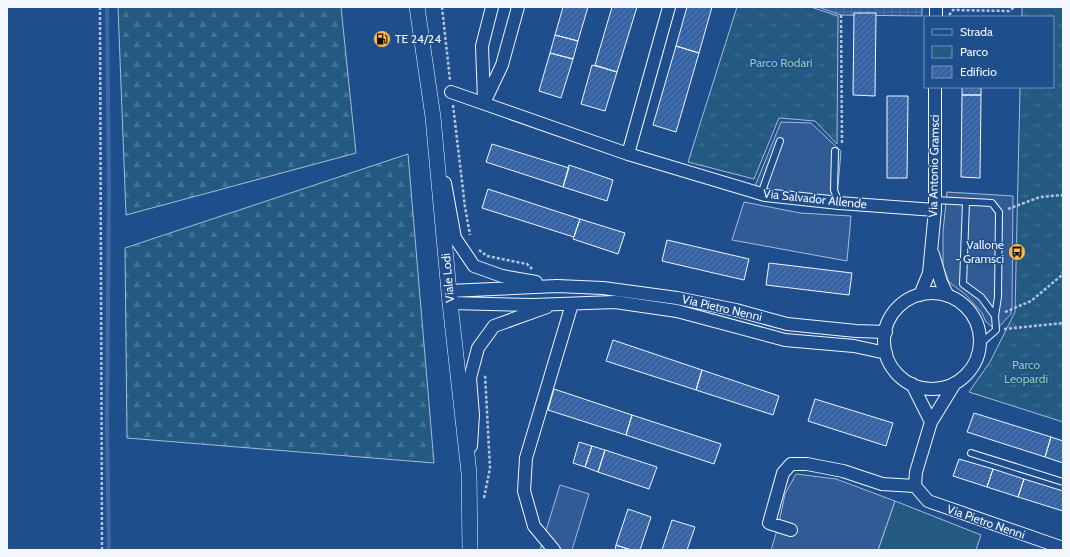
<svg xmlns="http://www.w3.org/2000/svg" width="1070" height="557" viewBox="0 0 1070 557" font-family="Cabin,sans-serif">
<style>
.green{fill:#245a82;stroke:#a8bbd7}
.forest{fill:url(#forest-firs);stroke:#a8bbd7}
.park{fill:url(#park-tufts);stroke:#a8bbd7}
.parking{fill:#305b95;stroke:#a8bbd7}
.plaza{fill:url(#plaza-grid);stroke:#a8bbd7}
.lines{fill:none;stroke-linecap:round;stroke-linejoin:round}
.stream{stroke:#3b69a3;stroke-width:4}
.building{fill:url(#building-hatch);stroke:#f2f6ff}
.service-casing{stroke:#f2f6ff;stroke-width:8}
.minor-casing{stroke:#f2f6ff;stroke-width:14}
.tertiary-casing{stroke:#f2f6ff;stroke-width:16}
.path{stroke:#b3c4dc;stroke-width:2.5;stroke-dasharray:3 2;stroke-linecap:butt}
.service{stroke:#1f4e8c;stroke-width:6}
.minor{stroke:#1f4e8c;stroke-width:12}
.tertiary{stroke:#1f4e8c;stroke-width:15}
.labels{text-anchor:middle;stroke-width:3;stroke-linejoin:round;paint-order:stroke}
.poi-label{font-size:12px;fill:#f2f6ff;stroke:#1f4e8c;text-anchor:start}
.park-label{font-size:12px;fill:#97c8a6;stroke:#1f4e8c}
.street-label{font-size:12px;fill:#f2f6ff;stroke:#1f4e8c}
</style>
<defs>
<pattern id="forest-firs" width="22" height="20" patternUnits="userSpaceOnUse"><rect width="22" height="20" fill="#245a82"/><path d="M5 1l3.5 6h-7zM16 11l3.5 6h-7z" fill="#447295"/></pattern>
<pattern id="park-tufts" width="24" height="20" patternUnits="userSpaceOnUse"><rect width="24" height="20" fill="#245a82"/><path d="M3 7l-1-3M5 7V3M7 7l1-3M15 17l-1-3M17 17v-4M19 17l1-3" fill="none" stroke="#447295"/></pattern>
<pattern id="plaza-grid" width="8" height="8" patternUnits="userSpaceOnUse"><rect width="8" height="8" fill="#305b95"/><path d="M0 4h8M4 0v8" fill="none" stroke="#4e73a5"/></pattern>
<pattern id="building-hatch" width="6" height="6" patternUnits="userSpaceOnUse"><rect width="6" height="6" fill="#3563a3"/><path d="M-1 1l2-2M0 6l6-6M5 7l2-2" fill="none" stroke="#537ab1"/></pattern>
</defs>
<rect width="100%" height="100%" fill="#1f4e8c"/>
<!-- green -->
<path class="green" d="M895,501L981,535L976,550H878Z"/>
<!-- forest -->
<path class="forest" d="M118,7H341L356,153L126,215Z
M408,154L434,463L127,438L125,248Z"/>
<!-- park -->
<path class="park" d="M737,7H811L838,16L837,144L815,121L779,118L754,179L688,162Z
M1022,7H1063V422L969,392L990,362L1015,312L1020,87H1053V17H1022Z"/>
<!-- parking -->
<path class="parking" d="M781,122L811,123L841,151L837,198L789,194L755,186Z
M947,192L1013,196L1012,307L1011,314L996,330L986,322L982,313L966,295L949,282L943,266V232Z
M744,202L800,213L851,216L847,261L732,240Z
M796,474L836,479L895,501L878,550H771L778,527L785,494Z
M560,485L589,494L572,550H540Z"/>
<!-- plaza -->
<path class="plaza" d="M818,7H922V16L841,15Z"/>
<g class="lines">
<!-- stream -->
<path class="stream" d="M107,7L109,189L107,424L109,550"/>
</g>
<!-- building -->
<path class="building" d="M563,7H588L578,41L555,35Z
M612,7H637L617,72L595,65Z
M687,7H712L699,53L676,46Z
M854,13H876L875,96L853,95Z
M555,35L578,41L573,59L550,53Z
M676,46L699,53L676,132L653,125Z
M550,53L573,59L561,98L539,91Z
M592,65L617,72L605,111L581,104Z
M962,87H981V95H962Z
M962,95H981L980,178L961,177Z
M887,96H908L907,178H887Z
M492,144L569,168L563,187L486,162Z
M569,165L613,180L607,201L563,187Z
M488,189L580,219L574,237L482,208Z
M580,219L625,233L618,254L573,239Z
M667,240L749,259L744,280L662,261Z
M769,263L852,273L849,295L766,285Z
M613,340L702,370L696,390L606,361Z
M702,370L779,396L773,415L696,390Z
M554,389L632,415L626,435L548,410Z
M815,399L893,423L886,446L808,421Z
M974,413L1051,437L1045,457L967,432Z
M632,415L721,444L714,464L626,435Z
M1051,437L1063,441V463L1045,457Z
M579,442L592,446L585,467L573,463Z
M592,446L605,450L598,472L585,467Z
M605,450L657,467L649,489L598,472Z
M959,459L993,469L987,487L953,476Z
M993,469L1024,479L1018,497L987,487Z
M1024,479L1063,491V511L1018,497Z
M628,509L651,517L640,550H631L616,545Z
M672,520L695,527L687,550H662Z
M616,545L631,550H615Z"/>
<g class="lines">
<!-- service casing -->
<g class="service-casing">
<path id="service" d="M835,151L834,190L839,203
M761,194L780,141
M935,200L992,203L999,212L998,297L995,316L996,330L980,344
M966,202L963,284L981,297L995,316
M971,453L1063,482"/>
</g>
<!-- minor casing -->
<g class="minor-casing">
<path id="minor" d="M936,17V7
M451,92L628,154L765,195L839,203L935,210
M484,100L482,46L492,7
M484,103L502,65L518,7
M628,154L669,7
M445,183L455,238L474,266L502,276L536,282
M933,254L941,282L948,296
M449,291L557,286L603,288L677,298L736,310L787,324L856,331L886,332
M884 341a48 48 0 1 1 96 0a48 48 0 1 1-96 0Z
M920,295L929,273L935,210V87
M450,303L533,305L615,302L677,311L785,340L854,346L886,353
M955,383L931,422L916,472L915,486L928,501L1063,548
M912,384L931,422
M471,446L473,415L470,378L478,348L494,326L547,307
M791,530L769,523L783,473L791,464H807L843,471L882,484L915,486
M554,550L534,526L524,491L526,458L572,304"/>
</g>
<!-- tertiary casing -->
<g class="tertiary-casing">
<path id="tertiary" d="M417,7L433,117L450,303L469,473L470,550"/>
</g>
<!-- path -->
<path class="path" d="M100,7L102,550
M442,7L450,80
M841,15L842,144
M949,15L953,10L1009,11L1015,7
M453,105L465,207L470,235
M1008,209L1040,197L1063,195
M479,250L487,256L527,264L532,269
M1005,312L1031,301L1062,275L1063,272
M1004,329L1063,323
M484,498L490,468L485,374"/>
<!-- service -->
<use href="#service" class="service"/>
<!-- minor -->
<use href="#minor" class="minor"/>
<!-- tertiary -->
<use href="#tertiary" class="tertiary"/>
</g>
<!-- icons -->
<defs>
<g id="fuel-disc" transform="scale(0.9)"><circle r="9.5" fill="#ffb74d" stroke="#1f4e8c"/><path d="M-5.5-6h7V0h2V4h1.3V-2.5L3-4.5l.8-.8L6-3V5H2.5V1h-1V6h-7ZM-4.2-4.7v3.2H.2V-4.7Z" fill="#111"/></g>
<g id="bus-disc" transform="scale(0.9)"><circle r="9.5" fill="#ffb74d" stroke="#1f4e8c"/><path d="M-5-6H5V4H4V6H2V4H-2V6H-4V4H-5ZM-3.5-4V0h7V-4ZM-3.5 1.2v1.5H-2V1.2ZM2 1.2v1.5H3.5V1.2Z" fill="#111"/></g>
</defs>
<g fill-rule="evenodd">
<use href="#fuel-disc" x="382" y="39"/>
<use href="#bus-disc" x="1017" y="252"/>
</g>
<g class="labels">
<!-- poi labels -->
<g class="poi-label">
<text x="395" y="43">TE 24/24</text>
<text x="1004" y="249" text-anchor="end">Vallone<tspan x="1004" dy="14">- Gramsci</tspan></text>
</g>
<!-- park labels -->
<g class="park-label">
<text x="781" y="67">Parco Rodari</text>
<text x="1026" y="369">Parco<tspan x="1026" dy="14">Leopardi</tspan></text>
</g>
<!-- street labels -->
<g class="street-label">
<text transform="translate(934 166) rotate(-89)" y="4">Via Antonio Gramsci</text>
<text transform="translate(815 199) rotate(6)" y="4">Via Salvador Allende</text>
<text transform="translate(448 278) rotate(-95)" y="4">Viale Lodi</text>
<text transform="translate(722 308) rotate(13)" y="4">Via Pietro Nenni</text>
<text transform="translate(986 522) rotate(19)" y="4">Via Pietro Nenni</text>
</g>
</g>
<!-- border -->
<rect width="1070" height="557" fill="none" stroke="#f2f6ff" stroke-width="16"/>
<!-- legend -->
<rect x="924" y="16" width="130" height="72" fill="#1f4e8c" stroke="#7391ba"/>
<rect x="932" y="29" width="20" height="6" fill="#1f4e8c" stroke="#7391ba"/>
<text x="960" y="36" font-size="12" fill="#f2f6ff">Strada</text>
<rect x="932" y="46" width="20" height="12" fill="url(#park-tufts)" stroke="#7391ba"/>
<text x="960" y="56" font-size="12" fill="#f2f6ff">Parco</text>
<rect x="932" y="66" width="20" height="12" fill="url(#building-hatch)" stroke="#7391ba"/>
<text x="960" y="76" font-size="12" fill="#f2f6ff">Edificio</text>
</svg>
